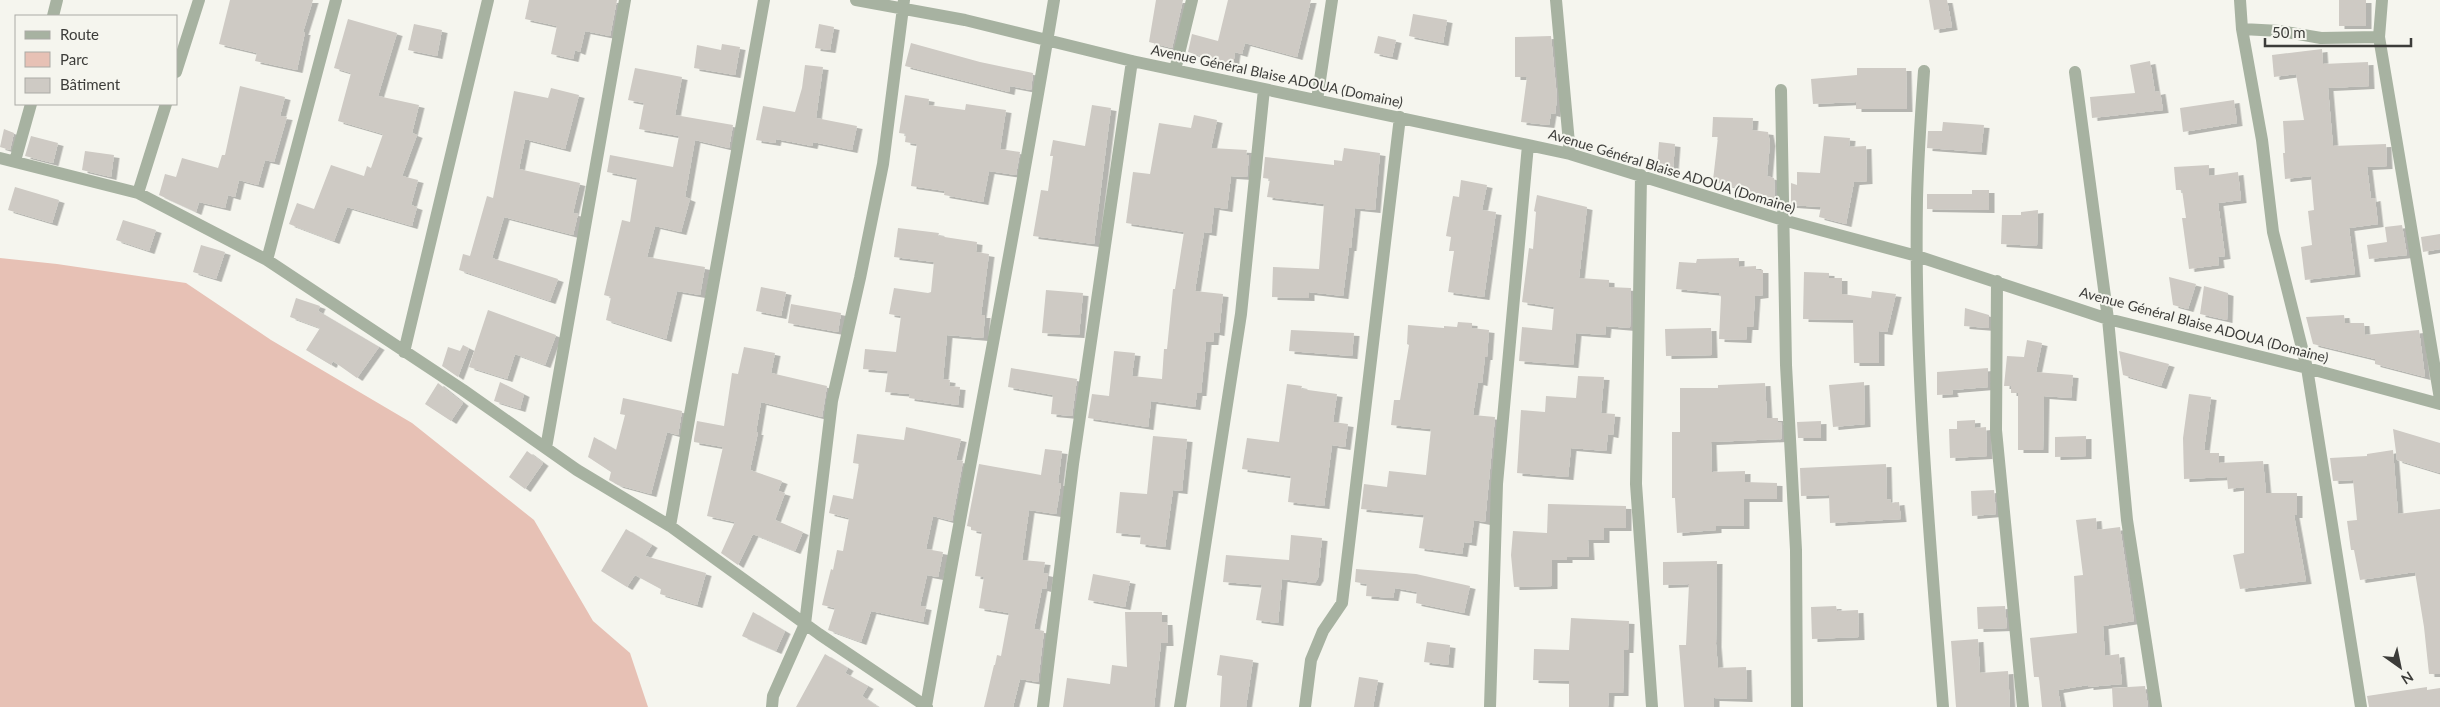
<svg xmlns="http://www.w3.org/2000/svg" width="2440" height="707" viewBox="0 0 2440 707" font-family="Lato,sans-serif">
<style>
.green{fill:#e7c1b5}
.building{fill:#cecac4;filter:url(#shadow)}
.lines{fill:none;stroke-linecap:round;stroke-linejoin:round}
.minor{stroke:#a7b2a1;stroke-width:12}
.labels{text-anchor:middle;stroke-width:4;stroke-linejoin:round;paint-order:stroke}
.street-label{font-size:14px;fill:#3c3c39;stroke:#f5f5ee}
</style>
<defs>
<filter id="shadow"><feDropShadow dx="5.5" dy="3" stdDeviation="0" flood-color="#0004"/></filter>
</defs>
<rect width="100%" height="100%" fill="#f5f5ee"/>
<!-- green -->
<path class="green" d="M0,258L57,264L186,283L271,340L412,423L534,520L593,621L630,653L648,707H0Z"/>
<!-- building -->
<path class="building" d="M230,0H313L303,32H305L297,70L255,61L257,53L219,44Z
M529,0H617L610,36L585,31L580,52L575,50L573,59L551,54L557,26L525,19Z
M1156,0H1183L1172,48L1149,42Z
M1228,0H1311L1297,57L1245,43L1242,54L1235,52L1233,66L1214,62V60L1188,52L1192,34L1218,41Z
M1929,0H1947L1952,27L1934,30Z
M2339,0H2366V26H2339Z
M1413,14L1447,20L1443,43L1409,36Z
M348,19L397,33L378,96L419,105L412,133L417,135L402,176L418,180L411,205L417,207L412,226L347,207L334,241L289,224L297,203L314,209L331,165L364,176L367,166L371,168L383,134L338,121L351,73L334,68Z
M414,24L442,30L437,56L408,50Z
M819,24L834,27L830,50L815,48Z
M1378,36L1396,40L1392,57L1374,53Z
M1551,36L1557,98L1555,114L1551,113L1549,125L1521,122L1527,77H1515V37Z
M911,43L980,62L1033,73L1031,90L1010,86L1009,92L905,66Z
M722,44L740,47L735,75L694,68L697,45L721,50Z
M2322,49L2323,64L2368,62L2369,86L2328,88L2333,146L2386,144L2387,166L2367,167L2371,199L2375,198L2378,224L2349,228L2355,274L2305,280L2301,247L2312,245L2308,211L2314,210L2311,176L2285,179L2283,153H2285L2283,121L2304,120L2296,74L2274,77L2272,55Z
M2150,61L2155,92L2160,91L2163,110L2092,118L2090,97L2135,93L2130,65Z
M805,65L823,67L816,118L857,126L852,150L813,142L812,146L776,139L775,143L756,140L763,106L795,112L802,88Z
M635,68L682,77L675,115L733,125L729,148L695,140L685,197L690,199L681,232L655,226L647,257L705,267L700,295L677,291L666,339L606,320L611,297L604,295L622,220L630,222L637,178L607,172L610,155L673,167L679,136L639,129L644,103L628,100Z
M1857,68H1906L1907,109H1856V102L1813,104L1811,79L1857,75Z
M240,86L285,97L280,116L287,117L274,162L265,160L258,185L239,180L235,197L228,195L225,208L199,202L196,212L159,195L165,174L176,177L182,158L218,168L222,155H225Z
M551,88L579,95L565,149L525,139L519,169L580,183L573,213L578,214L573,235L504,217L492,258L558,279L550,301L459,270L463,254L470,256L487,196L493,198L514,91L548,98Z
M905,95L929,99L928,105L965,110L966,104L1006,110L1000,149L1020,152L1016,175L989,171L983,202L944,195L945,191L911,186L917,144L905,142L906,134L899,133Z
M2234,100L2237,123L2183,132L2180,108Z
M1092,105L1111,108L1094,244L1033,236L1041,190L1048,191L1053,156H1050L1053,140L1085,146Z
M1194,115L1217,120L1211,148L1247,150L1246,155H1249L1247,177L1231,176L1227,209L1214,207L1211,233L1204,232L1195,291L1223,294L1219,333L1214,332L1213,342H1206L1201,393H1197L1195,407L1151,401L1148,427L1088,418L1092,394L1109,396L1114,351L1135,353L1132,376L1162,379L1164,349H1167L1173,289H1175L1184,232L1126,223L1133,172L1150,174L1159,123L1191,128Z
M1713,117L1753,118L1752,130L1768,132L1770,143L1767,176L1774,178L1775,200L1713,180L1718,137H1712Z
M1943,122L1984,125L1981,152L1927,148L1928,131H1942Z
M4,129L14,133L10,150L0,147Z
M31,136L58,143L53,163L25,156Z
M1824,136L1850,138L1849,147L1866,146L1867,181L1854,182L1846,224L1819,217L1821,207L1791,205V183L1797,185V172L1820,173Z
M1659,142L1675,144L1673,170L1657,169Z
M1344,148L1380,153L1375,210L1355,208L1351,248H1349L1343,296L1309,292V298L1272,297L1273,267L1319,269L1324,204L1267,197L1270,179L1263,178L1265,157L1334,165V160L1342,161Z
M85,151L114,155L111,177L82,170Z
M2209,165V176L2238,172L2241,200L2218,203L2225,256L2218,257L2219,265L2189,269L2182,218H2186L2182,190H2176L2174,167Z
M1461,180L1487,185L1482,210L1496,212L1484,297L1448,292L1454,251H1449L1451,237L1446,236L1453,196L1459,197Z
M15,187L59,200L52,223L8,210Z
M1972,190H1989V210L1927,209V194H1972Z
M1537,195L1587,207L1579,278L1609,280V287L1631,288L1630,328L1606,326L1605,335L1576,333L1573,365L1519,361L1522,327L1552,330L1554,307L1522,302L1529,248L1533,249L1536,212L1534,211Z
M2038,210L2037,246L2001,244L2002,215H2021V212Z
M123,220L156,230L149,251L116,240Z
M2402,225L2407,255L2369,259L2367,245L2387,242L2385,227Z
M898,228L939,233L938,236L977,242L976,252L989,254L981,315H985L983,338L947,335L943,379L950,380L949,386L960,387L958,405L909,398L910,394L885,392L888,371L863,369L865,349L896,352L901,316L889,314L894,288L928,293L931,292L934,262L894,257Z
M2440,234V249L2423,252L2421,237Z
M201,245L225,252L216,279L193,272Z
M1739,258V267L1756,266V270H1763V295L1755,296L1753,327H1747L1746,340L1719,339L1721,297L1719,293L1676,289L1679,262L1696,263L1697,259Z
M1804,272L1829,273V278H1842V294L1871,298L1872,291L1896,294L1887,332L1879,331V363H1854L1853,320L1803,319Z
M2169,277L2196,284L2188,309L2173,305Z
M2204,286L2228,293L2227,320L2200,314Z
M761,287L786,292L781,316L756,311Z
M1046,290L1083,293L1079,335L1042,333Z
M296,298L320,306L318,311L379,347L357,378L333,361L331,365L306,350L320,328L290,317Z
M791,304L841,313L838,332L788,323Z
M1965,308L1989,315V328L1964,326Z
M488,310L556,335L545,365L515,354L507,379L469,367Z
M2344,315L2345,323H2364L2365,335L2419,330L2425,377L2375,364V359L2313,344L2306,317Z
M1458,322L1472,323V328L1489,330L1487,357H1485L1482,383L1478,382L1473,415L1495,417L1485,522L1474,520L1471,543L1464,542L1462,554L1419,548L1424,515L1361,509L1364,484L1387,487L1389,471L1426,475L1431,429L1391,425L1394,400H1400L1409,345L1407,344L1408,325L1444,328V326L1457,327Z
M1711,328L1712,355L1666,356L1665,329Z
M1291,330L1354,333L1352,356L1289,351Z
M2027,340L2042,343L2036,372L2073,375L2071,398L2044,396L2043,450H2018V393H2011V386H2004L2007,356L2024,357Z
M463,345L469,348L458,377L442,366L448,347L460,351Z
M744,347L775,353L771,373L827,386L822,417L761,402L756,432H758L750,470L782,481L778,491L785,493L775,520L803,532L795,551L753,534L738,565L721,553L735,522L707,516L723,447L694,442V439L697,421L724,426L732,373L738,374Z
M2119,351L2169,364L2161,386L2123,375Z
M1011,368L1077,379L1072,416L1051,414L1053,395L1008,387Z
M1988,368V387L1952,390L1953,394L1937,395V372Z
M1578,376L1604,377L1601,413L1615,414L1613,435L1608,434L1606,451L1571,448L1568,477L1517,473L1521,410L1545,412L1546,396L1576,398Z
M500,382L524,394L520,409L494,401Z
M1864,382L1865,424L1833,427L1829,385Z
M438,383L463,403L451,421L425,404Z
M1765,383L1767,418H1778V422H1781L1782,439L1711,442L1712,472L1745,471V482L1777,483V499H1744V526H1716V530L1677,533L1675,498H1672V432H1680V388H1718V385Z
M1287,384L1302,386L1301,389L1337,394L1333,422L1348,424L1345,447L1332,445L1324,506L1288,502L1291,476L1242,469L1247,438L1279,442Z
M2189,394L2211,397L2204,450H2210V453H2219V463L2263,461L2266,493H2297V515H2294L2306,581L2240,589L2233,555L2244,553V487L2228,489L2227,477L2184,479L2183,438Z
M623,398L682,411L678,435L667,432L651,494L618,485L609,480L611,472L588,457L594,437L616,450L625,415L620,414Z
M1975,420V428L1986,427L1987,456L1950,458L1949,429H1957V421Z
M1821,421V438H1798L1797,422Z
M906,427L961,439L956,460L963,461L952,521L933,516L926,549L943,552L938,577L927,575L920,606L926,607L923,622L871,611L861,642L828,630L835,608L822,605L831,569L833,570L837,550L843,551L849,518L829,513L833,495L853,499L859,464L853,463L857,434L904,440Z
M2393,429L2440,443V473L2397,460Z
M1153,436L1187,439L1182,491L1173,490L1165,547L1140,544L1141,535L1116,533L1120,492L1147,494Z
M2086,436V456L2055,457V437Z
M1045,449L1062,451L1058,483H1061L1056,514L1029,510L1022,560L1045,562L1043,573L1048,574L1046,589L1042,588L1034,629L1044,631L1038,682L1020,679L1013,707H984L994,665H995L997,655L1001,656L1009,613L979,608L984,577L975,576L982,532L971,530V527L967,526L979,464L1041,475Z
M2393,450L2398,514L2440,509V674H2429L2424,627L2415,572L2360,580L2354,550H2351L2347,521L2357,520L2353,480L2333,481L2330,458L2367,456V454Z
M527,451L543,463L525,489L509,477Z
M1886,464L1887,500L1891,499V503L1899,502L1901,519L1830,523L1829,495L1801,496L1800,468Z
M1994,490L1996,514L1972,516L1971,491Z
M1548,504L1626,506V528H1604V540H1588L1589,557H1567V560H1552V586L1514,587L1511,555L1513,531L1547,533Z
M2096,518L2097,530L2120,527L2134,621L2103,626L2105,656L2119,654L2122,684L2088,687V685L2058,690L2061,707H2042L2039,677H2034L2030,638L2077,633L2074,576L2083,575L2076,520Z
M626,529L652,545L645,556L706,573L697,605L660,594L661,589L635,575L627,587L601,571Z
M1291,535L1322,538L1318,578L1315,583L1282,579L1278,623L1256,620L1262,585L1223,582L1226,555L1289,560Z
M1717,561L1716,644L1718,668L1746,667L1747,699L1714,698V707H1684L1679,645H1686L1689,584L1663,585V562Z
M1356,569L1416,574L1470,586L1464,613L1416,603L1417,592L1395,588L1393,598L1366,596L1367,584L1355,582Z
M1093,574L1130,581L1125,607L1088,600Z
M1836,606L1837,611L1858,610L1859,637L1812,639L1811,607Z
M2005,606L2007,628L1978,629L1977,607Z
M753,612L785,631L776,651L742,636Z
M1125,612H1162V622H1167L1168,643H1161L1154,707H1063L1067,678L1110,684L1112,665L1127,667Z
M1571,618L1629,621L1628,650H1624L1623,693H1609L1608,707H1569V681L1533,680L1534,649L1569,650Z
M1978,639L1980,673L2008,671L2010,707H1956L1951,641Z
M1427,642L1450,645L1448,665L1424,662Z
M825,654L848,668L845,673L868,686L862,696L878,707H796Z
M1220,655L1253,660L1246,707H1220L1222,676L1217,675Z
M1359,677L1378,680L1373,707H1354Z
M2145,686L2148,707H2113L2112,688Z
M2427,687V690L2440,688V707H2369L2367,696Z"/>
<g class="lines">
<!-- minor -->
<path class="minor" d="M856,0L965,20L1132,61L1570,154L1783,220L1917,256L2108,319L2307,368L2440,404
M1556,0L1570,154
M2240,0L2242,29L2262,140L2273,232L2307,368L2361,707
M2382,0L2379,37L2440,399
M53,16L57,0
M2242,29L2280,31L2321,38L2379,37
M1175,70L1192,0
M1924,71C1921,113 1918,157 1917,199C1914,368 1930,539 1943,707
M176,72L199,0
M2075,72L2108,319L2127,520L2156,707
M1781,90L1786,365L1796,550L1797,707
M1317,100L1332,0
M0,158L138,193L267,260L463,390L577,470L670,526L819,634L927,707
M15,161L31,104
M1641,175L1636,484L1652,707
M138,193L166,104
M267,260L336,0
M1997,281L1996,430L2023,707
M404,352L488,0
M546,448L625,0
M670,526L764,0
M926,706C968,471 1015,236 1054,0
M772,707L773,696L805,624L832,401L860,278L883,164L904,0
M1043,707L1073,464L1132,61
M1180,707L1241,314L1264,89
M1305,707L1311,660L1323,631L1342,603L1400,117
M1490,707L1497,484L1528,145"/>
</g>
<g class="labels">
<!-- street labels -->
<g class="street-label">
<text transform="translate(1277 76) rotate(12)" y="5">Avenue Général Blaise ADOUA (Domaine)</text>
<text transform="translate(1672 171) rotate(17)" y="5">Avenue Général Blaise ADOUA (Domaine)</text>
<text transform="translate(2204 325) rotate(15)" y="5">Avenue Général Blaise ADOUA (Domaine)</text>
</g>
</g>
<!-- legend -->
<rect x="15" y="15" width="162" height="90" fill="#f5f5ee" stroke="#ababa6"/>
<rect x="25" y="31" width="25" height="8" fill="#a7b2a1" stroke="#ababa6"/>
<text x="60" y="40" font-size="15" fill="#3c3c39">Route</text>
<rect x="25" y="52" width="25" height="15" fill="#e7c1b5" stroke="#ababa6"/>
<text x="60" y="65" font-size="15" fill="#3c3c39">Parc</text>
<rect x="25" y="78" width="25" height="15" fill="#cecac4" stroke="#ababa6"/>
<text x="60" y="90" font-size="15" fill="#3c3c39">Bâtiment</text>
<!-- north arrow -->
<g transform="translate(2400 667) rotate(147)" stroke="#f5f5ee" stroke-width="4" paint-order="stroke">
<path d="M0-4L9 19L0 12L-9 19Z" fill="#3c3c39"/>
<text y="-8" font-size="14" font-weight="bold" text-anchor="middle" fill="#3c3c39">N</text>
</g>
<!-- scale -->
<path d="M2265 38v8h146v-8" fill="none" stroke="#3c3c39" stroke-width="2.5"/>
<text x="2272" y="38" font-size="15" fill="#3c3c39" stroke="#f5f5ee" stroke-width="4" paint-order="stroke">50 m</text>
</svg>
